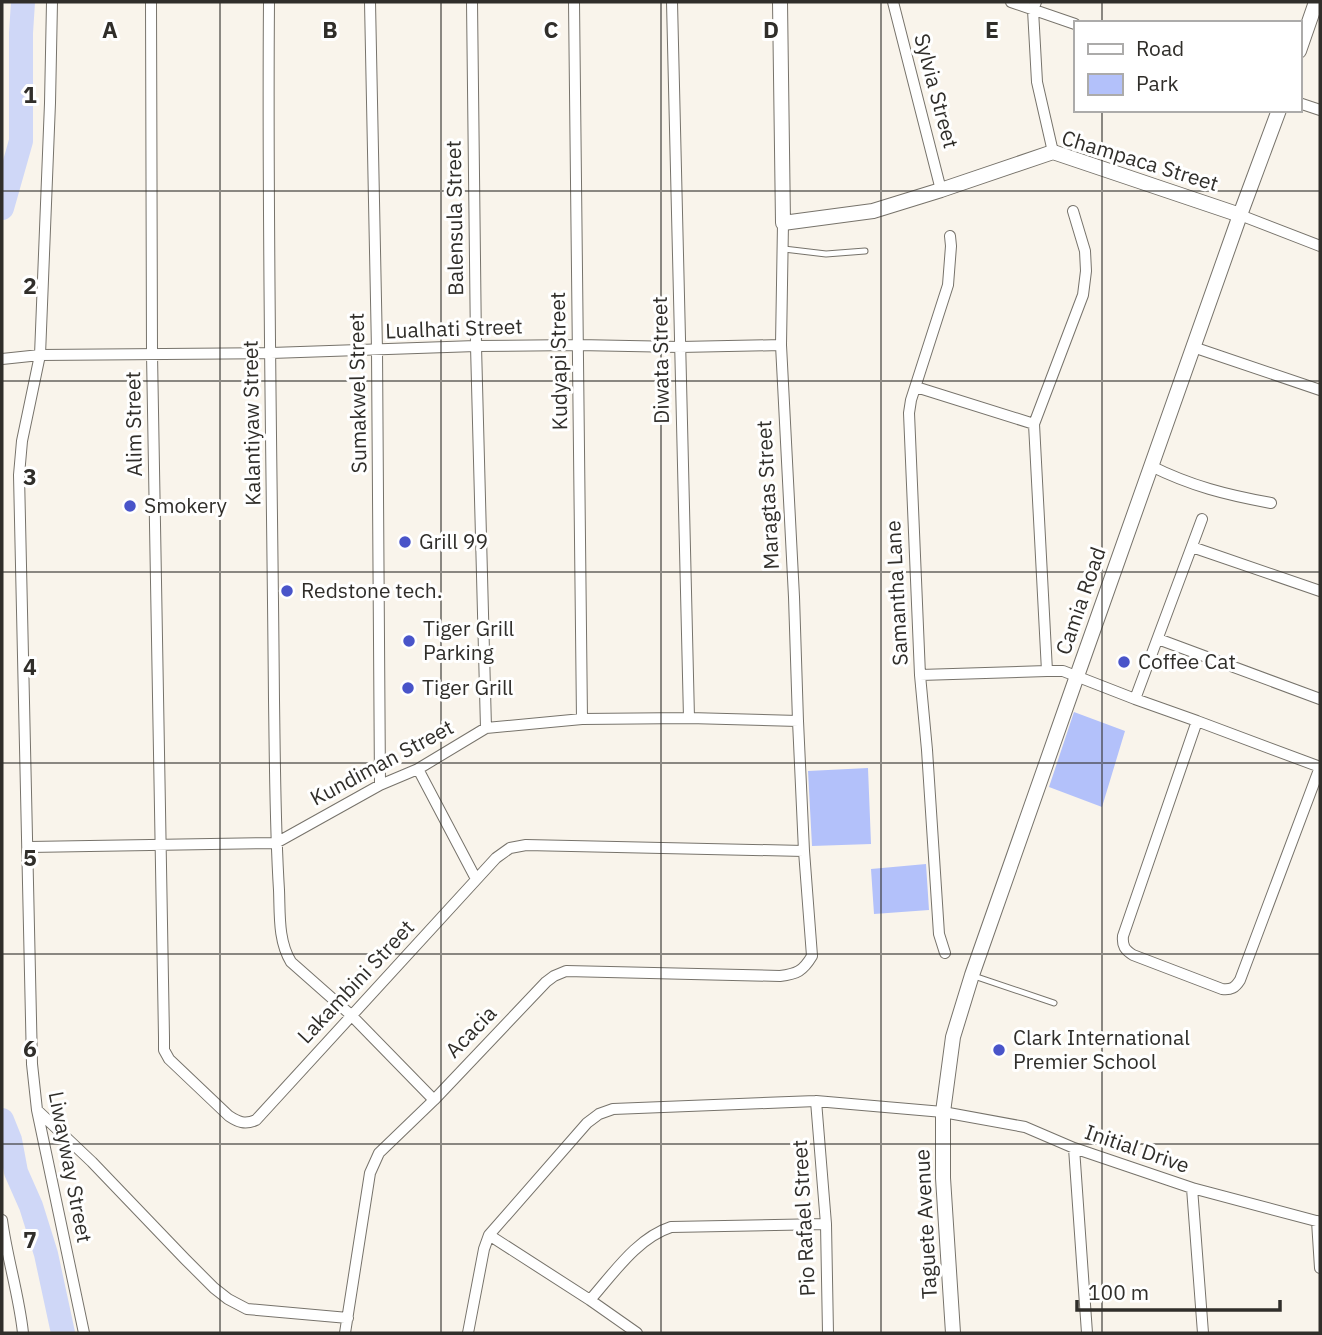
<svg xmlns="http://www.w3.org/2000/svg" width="1322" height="1335" viewBox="0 0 1322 1335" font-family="'IBM Plex Sans',sans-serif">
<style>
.green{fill:#b3c1fa}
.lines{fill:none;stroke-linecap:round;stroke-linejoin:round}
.river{stroke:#cfd7f7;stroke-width:24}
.lane-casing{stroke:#77736b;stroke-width:7}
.street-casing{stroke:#77736b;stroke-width:12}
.secondary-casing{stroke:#77736b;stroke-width:16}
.lane{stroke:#fff;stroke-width:5}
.street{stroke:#fff;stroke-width:10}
.secondary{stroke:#fff;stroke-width:14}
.grid{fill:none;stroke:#302e2a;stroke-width:2;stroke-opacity:0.55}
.poi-dot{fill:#4954c9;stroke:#fff;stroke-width:2.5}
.labels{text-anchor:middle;stroke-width:6;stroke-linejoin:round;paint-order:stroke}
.street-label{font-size:21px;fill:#302e2a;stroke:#fff}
.poi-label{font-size:21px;fill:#302e2a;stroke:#fff;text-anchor:start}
.grid-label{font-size:23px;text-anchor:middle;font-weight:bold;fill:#302e2a;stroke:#fff;stroke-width:6;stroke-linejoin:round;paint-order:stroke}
</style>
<rect width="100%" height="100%" fill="#f9f4eb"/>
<!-- green -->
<path class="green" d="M1074,712L1125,731L1102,807L1049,787Z
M868,768L871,844L812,846L808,771Z
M926,864L929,910L874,914L871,869Z"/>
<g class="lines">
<!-- river -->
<path class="river" d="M2,208L21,141V33L23,2
M2,1120L10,1140L16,1172L31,1206L46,1254L63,1333"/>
<!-- lane casing -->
<g class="lane-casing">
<path id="lane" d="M784,249L826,254L865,251
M974,976L1054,1003"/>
</g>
<!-- street casing -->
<g class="street-casing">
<path id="street" d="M52,2L50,103L40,355L22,441L19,475L32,1064L37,1110L84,1333
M151,2L152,354L164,1037V1050L169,1059L229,1116C238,1122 245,1125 256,1120L496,858L510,848L526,845L804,851
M269,2C267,234 272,467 274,700C275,763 275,827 279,890C280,914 278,941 291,962L351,1015L434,1100
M370,2L377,350L380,785
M472,2L476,346L486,728
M574,2L582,719
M672,2L689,718
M893,2L941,190
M1011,2L1075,24
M1036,2L1033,10L1037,82L1053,152
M1299,103L1320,110
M1240,215L1320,246
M1193,347L1320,390
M2,359L40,355L271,353L476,346L578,345L680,347L781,345
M916,387L1034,424
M1151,466C1191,486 1227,495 1271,503
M1192,547L1320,591
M1158,639L1320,699
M1047,671H1063L1135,699
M920,675L1047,671L1034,424L1083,295L1086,271L1085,251L1073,211
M1197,721L1320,767L1240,980C1235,988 1231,990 1222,989L1133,955C1125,950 1122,946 1123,936Z
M1197,721L1135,699L1202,519
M418,769L476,879
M29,847L276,843L380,785L418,769L486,728L582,719L689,718L798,721
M945,953L939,934L927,750L920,675L909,413L911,400L948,285L951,246L950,236
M816,1101L826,1224L828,1333
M37,1110L92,1162L185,1259L214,1288L228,1299L247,1309L348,1318
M1074,1148L1087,1333
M1192,1188L1203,1333
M2,1220C7,1258 19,1295 23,1333
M1317,1221L1320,1268
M489,1235L590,1300
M345,1333L370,1173L379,1153L434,1100L546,982L554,976L566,971L780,976C797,974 803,971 812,956L804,851L798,721L794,597L781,345L783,223
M468,1333L484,1249L489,1235L587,1123L599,1114L613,1109L816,1101L943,1112L1025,1127L1074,1148L1192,1188L1320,1222
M637,1333L590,1300C613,1274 637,1238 671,1227L826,1224"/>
</g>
<!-- secondary casing -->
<g class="secondary-casing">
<path id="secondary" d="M780,2L783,223L873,211L941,190L1053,152L1240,215
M1299,51L1316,2
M953,1333L943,1178V1112L953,1037L972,975L1077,676L1240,215L1279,110"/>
</g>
<!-- lane -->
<use href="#lane" class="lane"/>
<!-- street -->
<use href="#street" class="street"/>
<!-- secondary -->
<use href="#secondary" class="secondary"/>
</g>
<!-- grid -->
<path class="grid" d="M220,2V1333M441,2V1333M661,2V1333M881,2V1333M1102,2V23M1102,110V1333M2,191H1320M2,381H1320M2,572H1320M2,763H1320M2,954H1320M2,1144H1320"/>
<!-- markers -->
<g class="poi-dot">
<circle cx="130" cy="506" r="7"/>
<circle cx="405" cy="542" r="7"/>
<circle cx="287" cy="591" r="7"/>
<circle cx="409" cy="641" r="7"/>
<circle cx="1124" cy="662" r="7"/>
<circle cx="408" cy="688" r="7"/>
<circle cx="999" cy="1050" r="7"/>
</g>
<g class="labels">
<!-- street labels -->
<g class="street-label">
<text transform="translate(936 91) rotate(75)" y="7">Sylvia Street</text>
<text transform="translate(1140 161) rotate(17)" y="7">Champaca Street</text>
<text transform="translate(455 218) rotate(-91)" y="7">Balensula Street</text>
<text transform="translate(454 329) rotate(-2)" y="7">Lualhati Street</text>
<text transform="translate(661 360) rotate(-91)" y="7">Diwata Street</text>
<text transform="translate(559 361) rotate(-91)" y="7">Kudyapi Street</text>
<text transform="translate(358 393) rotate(-91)" y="7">Sumakwel Street</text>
<text transform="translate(252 423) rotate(-91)" y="7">Kalantiyaw Street</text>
<text transform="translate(134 424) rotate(-91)" y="7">Alim Street</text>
<text transform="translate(768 495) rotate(-93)" y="7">Maragtas Street</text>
<text transform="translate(897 593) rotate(-93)" y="7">Samantha Lane</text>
<text transform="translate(1081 601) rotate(-71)" y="7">Camia Road</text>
<text transform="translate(382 763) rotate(-28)" y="7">Kundiman Street</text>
<text transform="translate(356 982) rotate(-47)" y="7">Lakambini Street</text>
<text transform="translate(471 1032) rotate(-46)" y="7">Acacia</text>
<text transform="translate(1137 1149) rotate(19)" y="7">Initial Drive</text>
<text transform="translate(70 1167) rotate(79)" y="7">Liwayway Street</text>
<text transform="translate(804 1218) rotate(-93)" y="7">Pio Rafael Street</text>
<text transform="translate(926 1224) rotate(-93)" y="7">Taguete Avenue</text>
</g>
<!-- poi labels -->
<g class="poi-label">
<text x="144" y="513">Smokery</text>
<text x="419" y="549">Grill 99</text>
<text x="301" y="598">Redstone tech.</text>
<text x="423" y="636">Tiger Grill<tspan x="423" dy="24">Parking</tspan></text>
<text x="1138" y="669">Coffee Cat</text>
<text x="422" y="695">Tiger Grill</text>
<text x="1013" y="1045">Clark International<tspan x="1013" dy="24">Premier School</tspan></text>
</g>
</g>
<g class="grid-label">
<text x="110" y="38">A</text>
<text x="330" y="38">B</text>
<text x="551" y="38">C</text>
<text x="771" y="38">D</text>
<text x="992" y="38">E</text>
<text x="30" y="103">1</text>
<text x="30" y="294">2</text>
<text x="30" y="485">3</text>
<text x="30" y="675">4</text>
<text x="30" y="866">5</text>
<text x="30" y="1057">6</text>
<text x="30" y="1248">7</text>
</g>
<!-- border -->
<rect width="1322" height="1335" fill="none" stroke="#302e2a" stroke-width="7"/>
<!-- legend -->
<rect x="1074" y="21" width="228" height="91" fill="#ffffff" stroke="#acabaa" stroke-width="2"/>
<rect x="1088" y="44" width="35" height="10" fill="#ffffff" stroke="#acabaa" stroke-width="2"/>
<text x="1136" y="56" font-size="21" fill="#302e2a">Road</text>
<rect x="1088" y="74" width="35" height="21" fill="#b3c1fa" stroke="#acabaa" stroke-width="2"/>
<text x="1136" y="91" font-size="21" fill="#302e2a">Park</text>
<!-- scale -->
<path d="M1077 1300v10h203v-10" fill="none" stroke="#302e2a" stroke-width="3.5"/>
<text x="1088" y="1300" font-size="21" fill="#302e2a" stroke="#ffffff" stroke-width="5" paint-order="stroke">100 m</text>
</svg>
